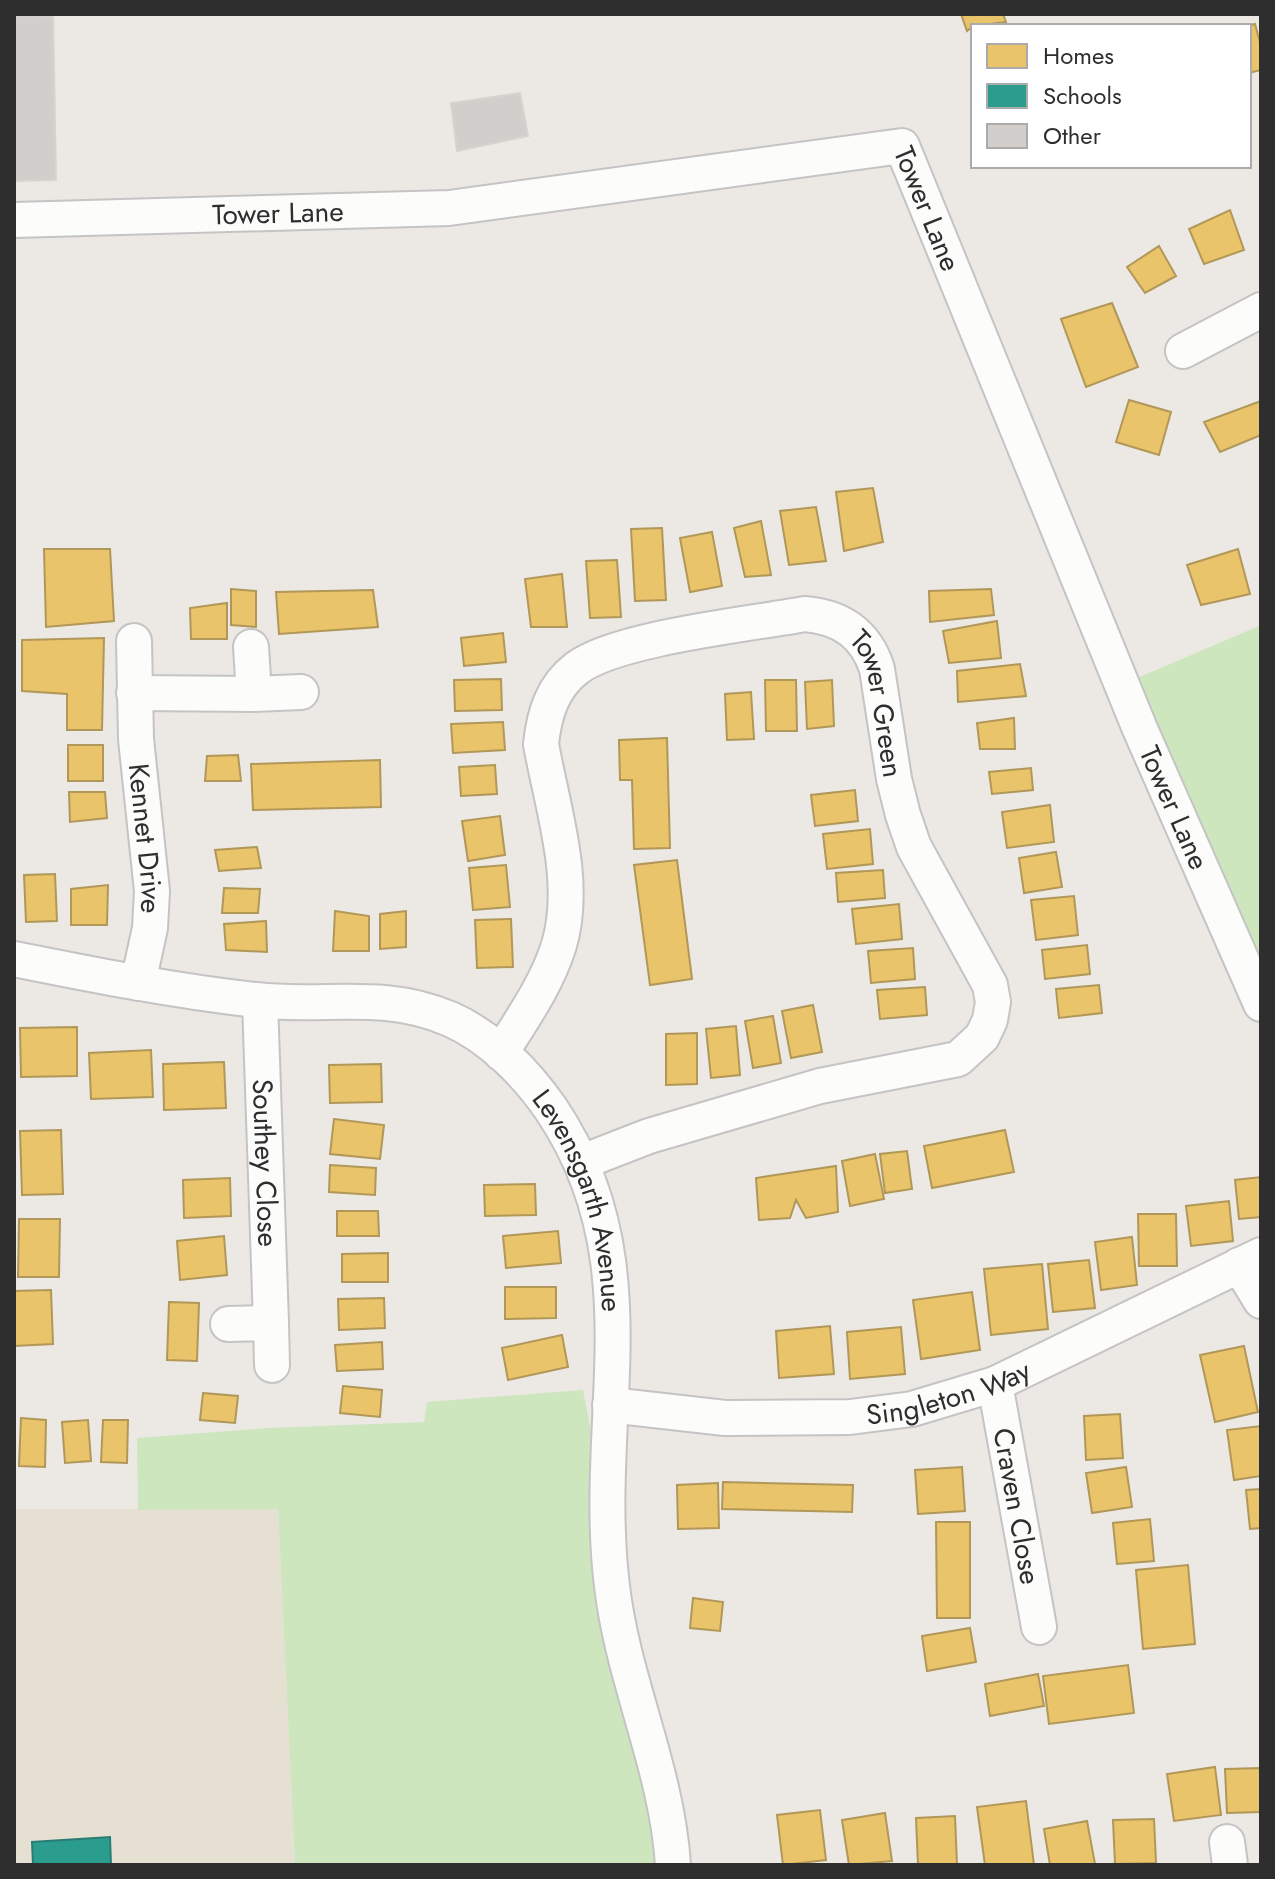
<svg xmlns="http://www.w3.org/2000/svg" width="1275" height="1879" viewBox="0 0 1275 1879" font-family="Jost,sans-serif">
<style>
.education{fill:#e6e0d3}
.green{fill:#cee6be}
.homes{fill:#e9c46a;stroke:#b19758;stroke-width:2}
.schools{fill:#2a9d8f;stroke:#2b7c72;stroke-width:2}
.building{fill:#d1cecb;stroke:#d7d4d0;stroke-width:2}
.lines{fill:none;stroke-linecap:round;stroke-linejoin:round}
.street-casing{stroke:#c5c4c5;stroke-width:38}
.street{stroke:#fcfcfb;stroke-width:34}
.labels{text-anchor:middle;stroke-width:8;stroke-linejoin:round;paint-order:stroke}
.street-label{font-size:28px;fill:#2e2e2e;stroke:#fff}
</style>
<rect width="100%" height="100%" fill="#ece8e4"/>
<!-- education -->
<path class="education" d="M14,1509H278L295,1865H14Z"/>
<!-- green -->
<path class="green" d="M1261,625V984L1128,682Z
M583,1390L593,1442L615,1678L656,1843L657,1865H295L278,1509L138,1510L137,1438L269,1428L424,1422L427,1402Z"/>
<!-- homes -->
<path class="homes" d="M961,14H1003L1006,22L973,26L967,31Z
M1255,24L1261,46V70L1249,73V26H1246Z
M1230,210L1244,250L1204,264L1189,229Z
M1159,246L1176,276L1145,293L1127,267Z
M1112,303L1138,367L1086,387L1061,319Z
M1129,400L1171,412L1159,455L1116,442Z
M1261,401V435L1220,452L1204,422Z
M873,488L883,542L844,551L836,492Z
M816,507L826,561L789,565L780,511Z
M761,521L771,575L745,577L734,528Z
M662,528L666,600L635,601L631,529Z
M712,532L722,586L690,592L680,538Z
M44,549H110L114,621L46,627Z
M1238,549L1250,594L1201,605L1187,565Z
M617,560L621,617L590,618L586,561Z
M562,574L567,627H531L525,579Z
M231,589L256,591V627L231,625Z
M991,589L994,615L930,622L929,591Z
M373,590L378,627L279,634L276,592Z
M227,603V639H191L190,608Z
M997,621L1001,658L949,663L943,631Z
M503,633L506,662L464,666L461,638Z
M104,638L102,730H67V694L22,691V640Z
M1020,664L1026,696L958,702L957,671Z
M501,679L502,710L455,711L454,680Z
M765,680H796L797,731H766Z
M832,680L834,726L807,729L805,682Z
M751,692L754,739L727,740L725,694Z
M1014,718L1015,749H980L977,723Z
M503,722L505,750L453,753L451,724Z
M667,738L670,848L634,849L632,780H620L619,740Z
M68,745H103V781H68Z
M238,755L241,781H205L207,756Z
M380,760L381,807L253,810L251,764Z
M495,765L497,794L461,796L459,767Z
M1031,768L1033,790L992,794L989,772Z
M855,790L858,821L815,826L811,795Z
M69,792H105L107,818L70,822Z
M1050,805L1054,842L1007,848L1002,812Z
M500,816L505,855L468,861L462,821Z
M870,829L873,864L827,869L823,834Z
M257,847L261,868L219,871L215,850Z
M1056,852L1062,887L1024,893L1019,858Z
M677,860L692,979L650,985L634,865Z
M506,865L510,907L473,910L469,868Z
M883,870L885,898L838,902L836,873Z
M55,874L57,921L26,922L24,875Z
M108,885L107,925H71V889Z
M224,888L260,889L258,913H222Z
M1074,896L1078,935L1036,940L1031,900Z
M899,904L902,939L856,944L852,909Z
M335,911L369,916V951H333Z
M406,911V947L380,949V914Z
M511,919L513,967L477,968L475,920Z
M266,921L267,952L226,950L224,924Z
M1087,945L1090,974L1045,979L1042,950Z
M913,948L915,979L871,983L868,951Z
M1099,985L1102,1013L1059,1018L1056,989Z
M925,987L927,1015L880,1019L877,990Z
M813,1005L822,1052L791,1058L782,1011Z
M773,1016L781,1063L753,1068L745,1021Z
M736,1026L740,1075L711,1078L706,1029Z
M77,1027V1076L21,1077L20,1028Z
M697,1033V1084L666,1085V1034Z
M151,1050L153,1097L91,1099L89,1053Z
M224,1062L226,1108L164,1110L163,1064Z
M381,1064L382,1102L330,1103L329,1065Z
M334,1119L384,1125L380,1159L330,1154Z
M61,1130L63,1194L22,1195L20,1131Z
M1005,1130L1014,1172L932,1188L924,1146Z
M907,1151L912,1189L885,1193L880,1154Z
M875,1154L884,1199L850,1206L842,1161Z
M330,1165L376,1168L375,1195L329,1192Z
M836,1166L838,1212L806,1218L796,1200L790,1218L759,1220L756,1178Z
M1261,1177V1217L1239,1219L1235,1180Z
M230,1178L231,1216L184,1218L183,1180Z
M535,1184L536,1215L485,1216L484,1185Z
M1229,1201L1233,1241L1191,1246L1186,1206Z
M337,1211H378L379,1236H337Z
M1138,1214H1176L1177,1266H1139Z
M19,1219H60L59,1277H18Z
M558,1231L561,1263L506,1268L503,1236Z
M224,1236L227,1275L180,1280L177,1241Z
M1132,1237L1137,1285L1101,1290L1095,1242Z
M388,1253V1282H342V1254Z
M1089,1260L1095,1308L1053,1312L1048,1264Z
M1042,1264L1048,1329L991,1335L984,1269Z
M505,1287H556V1318L505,1319Z
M51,1290L53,1344L14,1346V1291Z
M972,1292L980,1350L921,1359L913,1300Z
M384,1298L385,1328L339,1330L338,1299Z
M169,1302L199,1303L197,1361L167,1360Z
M830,1326L834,1374L779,1378L776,1331Z
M901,1327L905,1374L850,1379L847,1332Z
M562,1335L568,1367L508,1380L502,1348Z
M382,1342L383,1369L337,1371L335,1345Z
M1244,1346L1258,1412L1215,1422L1200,1355Z
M343,1386L382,1390L380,1417L340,1413Z
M203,1393L238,1396L235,1423L200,1420Z
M1120,1414L1123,1458L1086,1460L1084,1416Z
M21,1418L46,1420L45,1467L19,1466Z
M88,1420L91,1461L65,1463L62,1422Z
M103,1420H128L127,1463L101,1462Z
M1261,1426V1476L1234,1480L1227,1430Z
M962,1467L965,1511L918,1514L915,1470Z
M1126,1467L1132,1507L1092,1513L1086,1473Z
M723,1482L853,1485L852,1512L722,1509Z
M718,1483L719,1528L678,1529L677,1485Z
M1261,1489V1528L1250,1529L1246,1490Z
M1150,1519L1154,1561L1117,1564L1113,1523Z
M936,1522H970V1618H937Z
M1188,1565L1195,1644L1143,1649L1136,1570Z
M693,1598L723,1602L720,1631L690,1628Z
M970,1628L976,1662L927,1671L922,1636Z
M1128,1665L1134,1713L1049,1724L1043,1676Z
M1038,1674L1044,1706L990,1716L985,1684Z
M1215,1767L1221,1815L1174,1821L1167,1774Z
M1261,1768V1812L1227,1813L1225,1769Z
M1026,1801L1034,1865H985L977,1807Z
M820,1810L826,1860L783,1865L777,1815Z
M885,1813L892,1861L849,1865L842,1820Z
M955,1816L957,1865H918L916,1818Z
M1154,1819L1156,1863L1115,1864L1113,1820Z
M1087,1821L1095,1864L1050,1865L1044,1829Z"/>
<!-- schools -->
<path class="schools" d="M110,1837L111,1865H33L32,1842Z"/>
<!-- building -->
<path class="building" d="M14,15L53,16L56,180L14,181Z
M520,93L528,136L457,151L451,103Z"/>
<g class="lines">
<!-- street casing -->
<g class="street-casing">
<g id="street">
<path id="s1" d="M14,220L449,208L902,146L1140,729L1261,1004"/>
<path d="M1183,351L1261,310"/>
<path id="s2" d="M134,641L136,739L152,891L150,928L138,983"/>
<path d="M251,647L254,694L301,692"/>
<path d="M134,693L254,694"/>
<path id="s3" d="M14,959C94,975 174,991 256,1000C325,1008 382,990 450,1019C491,1037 526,1073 551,1109C655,1263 591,1416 612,1586C623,1681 667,1769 673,1865"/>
<path id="s4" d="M260,1001L271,1323"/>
<path id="s5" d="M501,1053C522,1019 547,984 559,945C578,881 552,807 541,744C544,715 552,687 577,668C617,638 751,624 805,614C841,617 866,634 877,669L894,779L903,815L914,847L990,985L993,1002L990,1020L982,1037L958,1059L820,1086L649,1136L582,1162"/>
<path d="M1239,1265L1261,1301"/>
<path d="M228,1324L271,1323L272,1365"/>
<path id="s6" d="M995,1384L1039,1627"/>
<path id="s7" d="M610,1405L725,1418L850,1417L912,1409L995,1384L1261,1255"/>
<path d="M1227,1842L1230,1865"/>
</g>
</g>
<!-- street -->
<use href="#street" class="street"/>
</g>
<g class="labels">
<!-- street labels -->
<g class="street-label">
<text dy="10" stroke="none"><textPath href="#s1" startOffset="264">Tower Lane</textPath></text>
<text dy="10" stroke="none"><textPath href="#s1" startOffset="960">Tower Lane</textPath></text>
<text dy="10" stroke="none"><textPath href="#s5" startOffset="780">Tower Green</textPath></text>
<text dy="10" stroke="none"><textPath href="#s1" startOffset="1608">Tower Lane</textPath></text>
<text dy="10" stroke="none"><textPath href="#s2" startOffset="198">Kennet Drive</textPath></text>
<text dy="10" stroke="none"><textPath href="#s4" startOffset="162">Southey Close</textPath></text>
<text dy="10" stroke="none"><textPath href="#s3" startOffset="676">Levensgarth Avenue</textPath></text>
<text dy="10" stroke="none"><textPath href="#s7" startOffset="342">Singleton Way</textPath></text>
<text dy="10" stroke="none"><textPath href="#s6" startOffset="124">Craven Close</textPath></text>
</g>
</g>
<!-- border -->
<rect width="1275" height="1879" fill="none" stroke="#2e2e2e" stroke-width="32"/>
<!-- legend -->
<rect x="971" y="24" width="280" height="144" fill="#ffffff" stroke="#ababab" stroke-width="2"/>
<rect x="987" y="44" width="40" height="24" fill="#e9c46a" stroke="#ababab" stroke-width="2"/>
<text x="1043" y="64" font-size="24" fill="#2e2e2e">Homes</text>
<rect x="987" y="84" width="40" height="24" fill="#2a9d8f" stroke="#ababab" stroke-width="2"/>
<text x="1043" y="104" font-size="24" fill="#2e2e2e">Schools</text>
<rect x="987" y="124" width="40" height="24" fill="#d1cecb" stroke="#ababab" stroke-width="2"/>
<text x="1043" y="144" font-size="24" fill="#2e2e2e">Other</text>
</svg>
